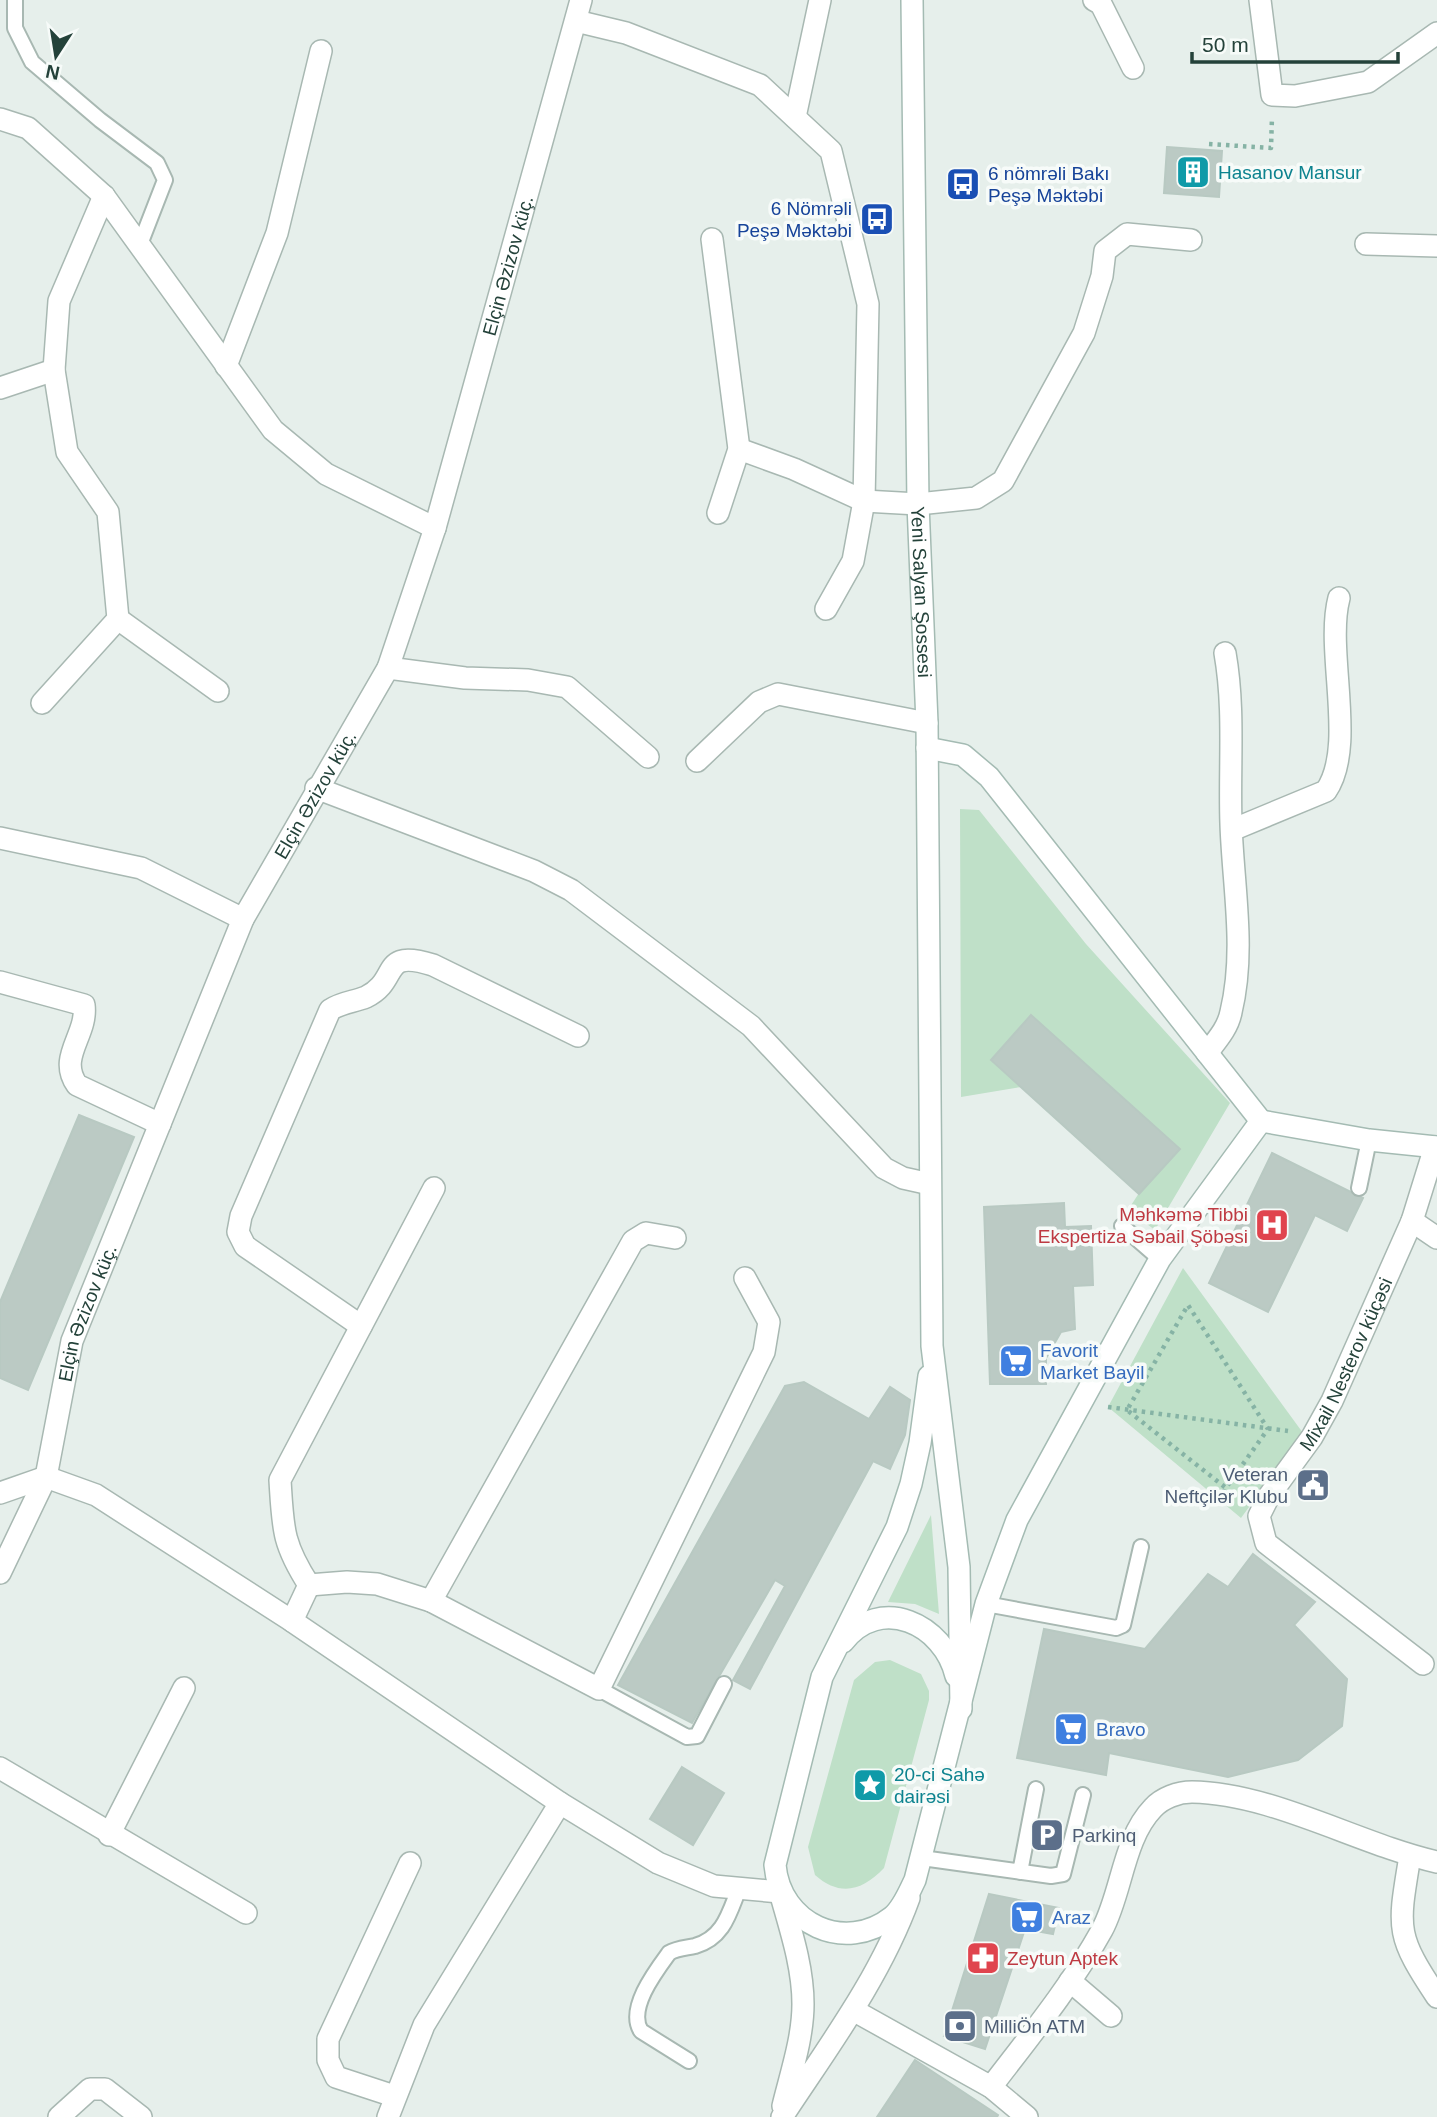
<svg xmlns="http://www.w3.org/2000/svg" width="1437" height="2117" viewBox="0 0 1437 2117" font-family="Helvetica,sans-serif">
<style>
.green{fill:#bfe0c8}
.building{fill:#bbcac4;stroke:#b8c9c2;stroke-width:2}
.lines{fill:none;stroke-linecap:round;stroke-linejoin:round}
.service-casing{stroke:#a8b8b2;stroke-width:18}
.minor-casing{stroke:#a8b8b2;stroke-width:24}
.tertiary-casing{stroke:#a8b8b2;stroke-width:24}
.secondary-casing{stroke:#a4bbb3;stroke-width:24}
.path{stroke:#86b3a5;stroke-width:4.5;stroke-dasharray:3.5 5;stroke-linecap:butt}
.service{stroke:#fff;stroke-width:14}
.minor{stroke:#fff;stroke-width:21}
.tertiary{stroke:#fff;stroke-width:21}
.secondary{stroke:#fff;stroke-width:21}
.labels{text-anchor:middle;stroke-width:7;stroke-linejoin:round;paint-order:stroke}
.culture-label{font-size:19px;fill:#0d838f;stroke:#f7fbf9;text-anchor:start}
.transit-label{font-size:19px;fill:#164399;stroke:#f7fbf9;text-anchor:start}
.street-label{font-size:19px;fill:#24423a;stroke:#f7fbf9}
.health-label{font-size:19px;fill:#be3a42;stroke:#f7fbf9;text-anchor:end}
.shop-label{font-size:19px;fill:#366cbe;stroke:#f7fbf9;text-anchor:start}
.service-label{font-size:19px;fill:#4e5e75;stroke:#f7fbf9;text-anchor:start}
</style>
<rect width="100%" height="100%" fill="#e6efeb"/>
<!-- green -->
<path class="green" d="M960,809L979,810L1086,944L1230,1103L1155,1230L1128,1210L1139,1193L1021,1087L961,1097Z
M1183,1268L1303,1433L1241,1518L1108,1407Z
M931,1515L939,1614L915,1604L888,1602Z
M890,1660L921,1674L929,1691V1700L884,1868C862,1891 840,1897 815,1875L808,1847L854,1680L875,1662Z"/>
<!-- building -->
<path class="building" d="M1167,147L1222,151L1219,197L1164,193Z
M1031,1015L1180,1149L1139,1194L991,1060Z
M79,1115L134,1137L28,1390L0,1378V1302Z
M1272,1153L1363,1198L1347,1231L1315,1215L1268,1312L1209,1283Z
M1064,1203L1065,1227L1091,1226L1093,1285L1073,1286L1075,1329L1061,1332L1046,1358V1384H990L984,1207Z
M804,1382L869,1419L890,1387L910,1400L905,1435L890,1469L873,1461L750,1689L733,1680L785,1586L775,1580L692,1723L618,1685L785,1386Z
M1253,1554L1315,1602L1294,1625L1347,1679L1342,1726L1298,1760L1228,1777L1109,1753L1106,1775L1017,1758L1044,1629L1145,1649L1208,1574L1228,1587Z
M682,1767L724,1793L693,1845L650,1819Z
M989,1894L1059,1908L1053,1934L1025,1929L985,2049L944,2036Z
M915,2060L998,2115L997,2117H877Z"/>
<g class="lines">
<!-- service casing -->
<g class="service-casing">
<path id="service" d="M15,0V28L32,62L100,120L157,163L165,180L139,247
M1359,1188L1369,1140
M1122,1226L1160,1259
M986,1604L1116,1628L1123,1625L1141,1547
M599,1689L687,1737L697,1736L724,1684
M922,1858L1051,1876L1063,1874L1083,1795
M1020,1872L1036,1789
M689,2061L641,2031C627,2009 655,1972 669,1953C677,1948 686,1948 695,1946C723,1938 729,1914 738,1891"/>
</g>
<!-- minor casing -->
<g class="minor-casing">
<g id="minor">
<path d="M1094,0L1101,4L1133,68"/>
<path d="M1260,0L1272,95L1295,96L1368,82L1437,33"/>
<path d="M576,21L626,33L760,85L831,151L868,304L864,501L853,561L826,609"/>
<path d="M795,117L820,0"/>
<path d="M0,119L28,128L104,196L273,430L326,474L435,528"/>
<path d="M712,239L739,449L718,513"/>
<path d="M1366,244L1437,246"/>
<path d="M226,366L277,233L321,51"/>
<path d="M0,388L54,370"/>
<path d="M739,449L794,469L864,501L918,504L976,498L1003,481L1084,333L1102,276L1105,251L1127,234L1191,240"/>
<path d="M118,619L218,691"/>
<path d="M388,668L465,678L528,680L567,687L648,757"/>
<path d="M42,703L118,619L108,512L67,452L54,370L59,301L104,196"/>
<path d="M697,761L759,702L778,694L927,723"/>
<path d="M316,788L534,871L571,890L751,1026L884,1168L903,1178L930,1184"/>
<path d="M1232,830L1326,791C1357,746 1325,651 1339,598"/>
<path d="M0,838L141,868L243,919"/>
<path d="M0,982L84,1005C88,1035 57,1057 77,1085L160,1124"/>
<path d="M1207,1053C1217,1040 1228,1028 1231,1012C1246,950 1233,886 1231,824C1229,767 1235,710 1225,653"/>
<path d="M1412,1221L1437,1238"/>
<path d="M361,1326L245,1246L238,1232L241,1216L330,1010C342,1002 354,1002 366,997C401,980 378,948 433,965L578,1036"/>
<path d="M0,1493L46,1477L96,1495L292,1621L560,1803L658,1863L714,1886L780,1892"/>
<path id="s1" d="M0,1573L46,1477L72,1341L243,919L388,668L435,528L581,0"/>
<path d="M309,1585L347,1582L377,1584L431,1601L599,1689L764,1352L769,1322L745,1278"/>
<path d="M431,1601L633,1241L646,1233L675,1238"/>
<path d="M292,1621L309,1585C282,1543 283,1528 280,1480L434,1188"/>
<path id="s2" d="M1423,1664L1266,1543L1259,1516L1269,1496L1312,1437L1332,1401L1412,1221L1435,1147"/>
<path d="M0,1768L246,1913"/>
<path d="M109,1835L184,1688"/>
<path d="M1410,1856C1398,1929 1395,1934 1437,1997"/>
<path d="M1070,1981L1111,2016"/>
<path d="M853,2010L991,2087L1027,2117"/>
<path d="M991,2087C1030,2036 1071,1986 1102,1930C1122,1893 1123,1839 1153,1808C1162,1798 1178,1792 1192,1792C1272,1793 1358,1844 1437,1862"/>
<path d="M394,2096L336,2077L328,2060V2039L410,1863"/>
<path d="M59,2117L90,2089H105L141,2117"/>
<path d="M388,2117L424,2025L560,1803"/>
</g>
</g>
<!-- tertiary casing -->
<g class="tertiary-casing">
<path id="tertiary" d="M780,1892C790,1928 803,1966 803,2004C803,2038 791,2073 783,2106
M782,2117C828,2047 880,1978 909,1898"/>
</g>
<!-- secondary casing -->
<g class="secondary-casing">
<g id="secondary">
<path id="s3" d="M912,0L918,504L927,723L932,1346L959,1567L961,1709"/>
<path d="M927,748L963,755L989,777L1261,1121"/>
<path d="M1261,1121L1369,1140L1437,1147"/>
<path d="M929,1376L920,1443L911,1484L897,1527L822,1677L775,1865C780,1924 845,1954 892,1917C903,1908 909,1892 915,1880L986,1604L1017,1520L1160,1259L1261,1121"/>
<path d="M843,1642C880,1594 944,1624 956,1676"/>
</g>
</g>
<!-- path -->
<path class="path" d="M1209,144L1271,148L1272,117
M1108,1407L1288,1431
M1218,1499L1268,1429L1188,1305L1127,1410L1226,1488"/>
<!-- service -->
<use href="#service" class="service"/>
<!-- minor -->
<use href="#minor" class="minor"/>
<!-- tertiary -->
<use href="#tertiary" class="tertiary"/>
<!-- secondary -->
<use href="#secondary" class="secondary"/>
</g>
<!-- icons -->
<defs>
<g id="building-square" transform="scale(1.75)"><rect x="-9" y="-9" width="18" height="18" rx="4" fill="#0f9aa8" stroke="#f7fbf9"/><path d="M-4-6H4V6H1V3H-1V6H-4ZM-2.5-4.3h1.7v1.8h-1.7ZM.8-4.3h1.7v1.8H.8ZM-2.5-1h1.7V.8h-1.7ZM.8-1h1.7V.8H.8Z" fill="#fff"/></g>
<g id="bus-square" transform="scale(1.75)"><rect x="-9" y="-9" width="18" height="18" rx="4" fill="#1a4fb4" stroke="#f7fbf9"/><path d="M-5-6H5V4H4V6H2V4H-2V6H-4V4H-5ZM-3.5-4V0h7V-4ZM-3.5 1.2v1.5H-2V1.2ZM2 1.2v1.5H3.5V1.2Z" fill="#fff"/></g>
<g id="hospital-square" transform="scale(1.75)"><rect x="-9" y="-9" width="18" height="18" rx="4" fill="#e0444e" stroke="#f7fbf9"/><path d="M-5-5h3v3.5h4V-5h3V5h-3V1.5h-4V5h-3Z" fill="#fff"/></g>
<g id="supermarket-square" transform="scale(1.75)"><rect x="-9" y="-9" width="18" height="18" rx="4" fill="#3f7fe0" stroke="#f7fbf9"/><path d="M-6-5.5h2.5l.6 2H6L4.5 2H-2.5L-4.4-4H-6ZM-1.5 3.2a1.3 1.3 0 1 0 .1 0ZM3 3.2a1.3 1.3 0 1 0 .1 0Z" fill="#fff"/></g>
<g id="civic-square" transform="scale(1.75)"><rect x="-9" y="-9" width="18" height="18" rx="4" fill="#5c6f8a" stroke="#f7fbf9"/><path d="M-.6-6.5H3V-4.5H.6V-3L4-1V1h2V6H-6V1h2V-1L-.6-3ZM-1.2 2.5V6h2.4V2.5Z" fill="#fff"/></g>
<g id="sight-square" transform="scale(1.75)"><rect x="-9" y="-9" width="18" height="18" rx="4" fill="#0f9aa8" stroke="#f7fbf9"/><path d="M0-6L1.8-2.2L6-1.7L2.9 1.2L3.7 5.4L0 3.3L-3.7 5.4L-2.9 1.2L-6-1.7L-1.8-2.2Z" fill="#fff"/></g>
<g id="parking-square" transform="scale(1.75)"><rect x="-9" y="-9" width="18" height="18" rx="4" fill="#5c6f8a" stroke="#f7fbf9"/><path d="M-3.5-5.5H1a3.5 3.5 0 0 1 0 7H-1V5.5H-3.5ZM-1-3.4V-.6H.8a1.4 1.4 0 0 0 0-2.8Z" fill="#fff"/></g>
<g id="pharmacy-square" transform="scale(1.75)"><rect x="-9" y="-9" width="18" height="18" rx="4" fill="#e0444e" stroke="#f7fbf9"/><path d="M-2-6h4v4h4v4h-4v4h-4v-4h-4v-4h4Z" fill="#fff"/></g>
<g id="bank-square" transform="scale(1.75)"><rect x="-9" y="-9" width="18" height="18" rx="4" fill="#5c6f8a" stroke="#f7fbf9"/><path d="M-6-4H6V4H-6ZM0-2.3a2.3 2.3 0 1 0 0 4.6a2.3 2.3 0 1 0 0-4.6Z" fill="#fff"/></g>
</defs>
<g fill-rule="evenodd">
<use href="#building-square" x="1193" y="172"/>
<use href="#bus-square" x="963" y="184"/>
<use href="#bus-square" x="877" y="219"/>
<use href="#hospital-square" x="1272" y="1225"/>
<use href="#supermarket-square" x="1016" y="1361"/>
<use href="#civic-square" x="1313" y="1485"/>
<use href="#supermarket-square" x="1071" y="1729"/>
<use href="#sight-square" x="870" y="1785"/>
<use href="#parking-square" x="1047" y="1835"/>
<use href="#supermarket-square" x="1027" y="1917"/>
<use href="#pharmacy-square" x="983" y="1958"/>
<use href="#bank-square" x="960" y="2026"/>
</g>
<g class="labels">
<!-- culture labels -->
<g class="culture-label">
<text x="1218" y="179">Hasanov Mansur</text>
<text x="894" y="1781">20-ci Sahə<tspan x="894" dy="22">dairəsi</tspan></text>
</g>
<!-- transit labels -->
<g class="transit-label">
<text x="988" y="180">6 nömrəli Bakı<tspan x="988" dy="22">Peşə Məktəbi</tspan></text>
<text x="852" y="215" text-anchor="end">6 Nömrəli<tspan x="852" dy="22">Peşə Məktəbi</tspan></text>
</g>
<!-- street labels -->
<g class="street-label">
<text dy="7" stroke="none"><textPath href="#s1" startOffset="1410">Elçin Əzizov küç.</textPath></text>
<text dy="7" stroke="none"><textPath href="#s3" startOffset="592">Yeni Salyan Şossesi</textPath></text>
<text dy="7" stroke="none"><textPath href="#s1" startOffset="844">Elçin Əzizov küç.</textPath></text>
<text dy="7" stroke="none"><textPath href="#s1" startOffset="276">Elçin Əzizov küç.</textPath></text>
<text dy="7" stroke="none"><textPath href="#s2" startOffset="402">Mixail Nesterov küçəsi</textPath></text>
</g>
<!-- health labels -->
<g class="health-label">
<text x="1248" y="1221">Məhkəmə Tibbi<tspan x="1248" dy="22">Ekspertiza Səbail Şöbəsi</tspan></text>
<text x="1007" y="1965" text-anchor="start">Zeytun Aptek</text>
</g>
<!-- shop labels -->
<g class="shop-label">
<text x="1040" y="1357">Favorit<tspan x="1040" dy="22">Market Bayil</tspan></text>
<text x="1096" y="1736">Bravo</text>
<text x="1052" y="1924">Araz</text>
</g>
<!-- service labels -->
<g class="service-label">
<text x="1288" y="1481" text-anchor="end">Veteran<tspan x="1288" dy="22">Neftçilər Klubu</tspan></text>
<text x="1072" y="1842">Parkinq</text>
<text x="984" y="2033">MilliÖn ATM</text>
</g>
</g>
<!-- north arrow -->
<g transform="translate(56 56) rotate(192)" stroke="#f7fbf9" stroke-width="5" paint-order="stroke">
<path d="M0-5L12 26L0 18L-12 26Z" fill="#24423a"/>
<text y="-10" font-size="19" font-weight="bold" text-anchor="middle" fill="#24423a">N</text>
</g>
<!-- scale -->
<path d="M1192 52v10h206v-10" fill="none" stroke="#24423a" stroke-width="3.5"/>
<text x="1202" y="52" font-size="21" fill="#24423a" stroke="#f7fbf9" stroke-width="5" paint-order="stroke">50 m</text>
</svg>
